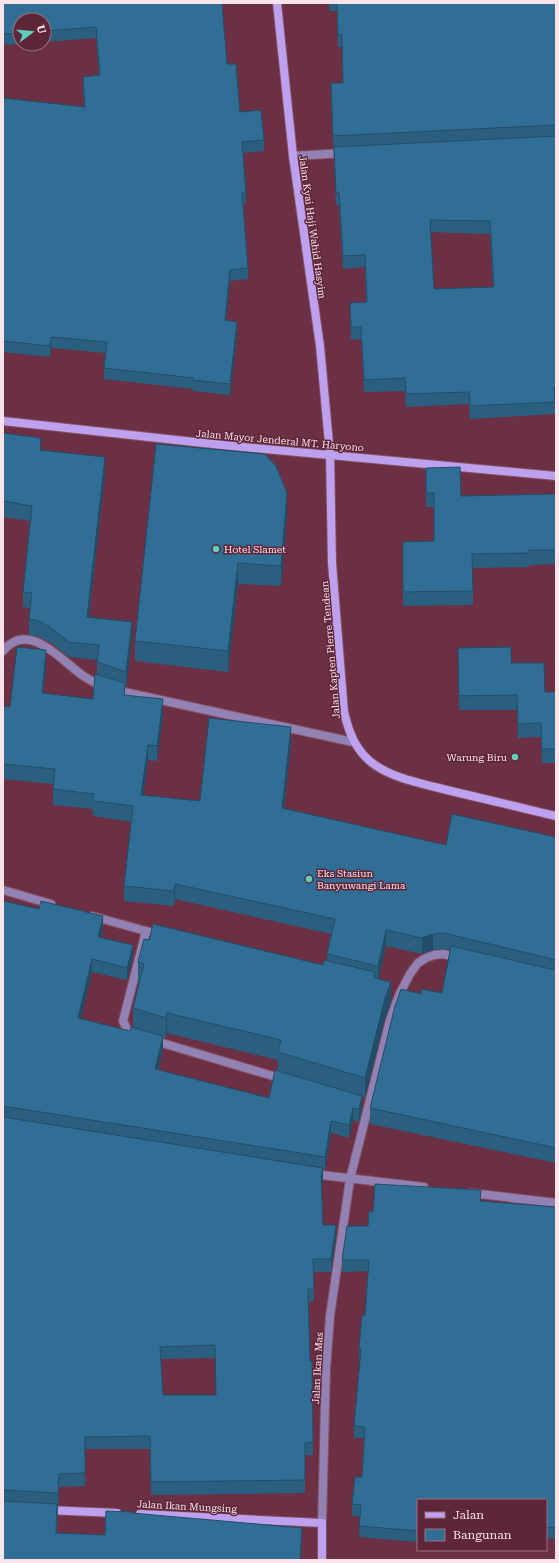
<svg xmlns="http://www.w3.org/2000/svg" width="559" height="1563" viewBox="0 0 559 1563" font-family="'Roboto Serif',serif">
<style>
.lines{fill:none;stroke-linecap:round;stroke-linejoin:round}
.lane-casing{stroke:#865062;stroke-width:10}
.street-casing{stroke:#865062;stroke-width:10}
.secondary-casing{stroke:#865062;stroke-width:10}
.lane{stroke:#9281b3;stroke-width:8}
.street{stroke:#9281b3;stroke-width:8}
.secondary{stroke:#bda1ef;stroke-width:8}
.wall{fill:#2a5f80;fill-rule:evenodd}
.shaded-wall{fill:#224d68}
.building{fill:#316e95;stroke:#224d68;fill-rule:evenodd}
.poi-dot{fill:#5cceba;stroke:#5f253a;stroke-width:1.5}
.labels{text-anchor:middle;stroke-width:3;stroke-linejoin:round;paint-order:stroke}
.street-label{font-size:10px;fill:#fae3e9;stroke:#5f253a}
.poi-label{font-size:10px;fill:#fae3e9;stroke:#5f253a;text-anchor:start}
</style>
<rect width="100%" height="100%" fill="#6c3044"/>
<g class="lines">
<!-- lane casing -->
<g class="lane-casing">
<path id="lane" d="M135,1035L129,1033L123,1021L146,931
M152,1040L283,1079"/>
</g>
<!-- street casing -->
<g class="street-casing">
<path id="street" d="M293,156L344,153
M3,651C28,620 60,659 82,675C89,680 96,683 103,687
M115,690L353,742
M3,890L51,904
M92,916L160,935
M313,1174L424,1187
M471,1193L556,1203
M322,1523L326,1369L330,1316L350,1179L390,1020L400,993L410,974L418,963L426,958L434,955L443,954L460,958"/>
</g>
<!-- secondary casing -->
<g class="secondary-casing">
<path id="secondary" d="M277,3L293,156L320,346L330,454L332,563L344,712C349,733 356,752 375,765C392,777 415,782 435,787C475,797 515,806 556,816
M3,421L222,445L556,476
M46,1510L117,1513
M140,1514L322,1523V1560"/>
</g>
<!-- lane -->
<use href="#lane" class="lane"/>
<!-- street -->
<use href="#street" class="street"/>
<!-- secondary -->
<use href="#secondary" class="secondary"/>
</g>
<!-- wall -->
<path class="wall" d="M3,3H222L227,64L240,112L264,140V151L243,153L246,193V204H243L248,268V279L230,281L226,320L237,333L230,395L193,391V389L104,379V368L106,353L51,348L50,357L3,352V98L84,107L83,88V77L99,75L96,38L44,42V20H20V44L3,45Z
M329,3H556V399H555V414L470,419L469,404L406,407L405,391L364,392L361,339L351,340L350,315V303L366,302L365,267L343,269L339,205H336L331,96V83H343L342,47H338L337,11H329ZM430,232L490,234L493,287L434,289Z
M3,352L4,364V375H3Z
M3,433L41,451L105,473L89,617L132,637L126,688L125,687V695L163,715L157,761L148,760L143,795L200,801L291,742L284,809L446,845L556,837V1163L370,1124V1108L421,994L442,993L450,950L444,949L433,950L422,954L386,946L378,979L391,1002L385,1019L365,1098L362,1097V1109L359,1122L353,1120L349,1138L331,1133L325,1170L323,1169V1181L322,1187L323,1225L336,1237L331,1272H314V1301L308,1302L310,1361H312L313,1455H305V1493L151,1495L150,1449H85V1486L59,1487L57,1533L105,1535L132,1513L302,1540L3,1560V901L103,928L101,938L133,957L127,980L92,972L80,1019L130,1031L133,1028V1008L139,983H138V962L149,940L323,965L327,960V954L331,934L175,899L174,906L124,901V886L132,822L93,816V809L53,805V784L3,779V706L10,707L46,666L43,693L93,699L97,674V660L69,657L51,643L39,637L29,635V619L30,608L23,607V592L30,521L3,517ZM167,1033L278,1060V1071L269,1098L158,1070L163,1049V1038H166ZM215,1358L216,1395H163L160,1359Z
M426,468L461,496L556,494V564L529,565V567L473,568V605L403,606V542L434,541V507H426Z
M287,513L281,586L238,584L228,672L135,661V641Z
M458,648L511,663L545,692H556V763H542L541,737L518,738L517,710H459Z
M481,1201L556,1207V1539L546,1538V1500H418V1542L359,1537L360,1516H352V1504L362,1477L364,1438H354V1426L360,1361H359V1349L365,1315L368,1271L342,1272V1260L368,1226L373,1212Z"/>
<!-- shaded-wall -->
<path class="shaded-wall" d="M230,270V281L225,331V320Z
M237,322V333L230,395V384Z
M51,337V348L50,357V346Z
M105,457V473L87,632V617Z
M287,493V513L281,586V566Z
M238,563V584L228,672V651Z
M132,622V637L126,688V672Z
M46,650V666L42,708V693Z
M163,699V715L157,761V746Z
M291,727V742L282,824V808Z
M148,745V760L141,810V795Z
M175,884V899L174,906V891Z
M103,916V928L98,949V937Z
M386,930V946L378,982V966Z
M433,934V950L422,954V938Z
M133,945V957L127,980V968Z
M92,959V972L78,1030V1018Z
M391,982V1002L385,1019L365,1098V1078L385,998Z
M167,1013V1033L166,1038V1018Z
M163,1036V1049L155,1081V1069Z
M362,1096V1109L359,1122V1109Z
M3,1106H4V1119H3Z
M353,1108V1120L349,1138V1125Z
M331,1121V1133L325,1170V1157Z
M323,1168V1181L321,1189V1176Z
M336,1225V1237L331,1272V1259Z
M59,1474V1487L58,1505V1493Z
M302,1528V1540L301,1560H300Z"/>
<!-- building -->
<path class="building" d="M3,3H222L227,64H236L240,112L261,110L264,140L242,142L246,193H242L248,268L230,270L225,320L237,322L230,384L193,380L194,378L104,368L107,342L51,337L50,346L3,341V98L85,107L83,77L100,75L96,27L44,31V20H20V33L3,34Z
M337,3H556V125L333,136L331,83H343L342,35H338Z
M556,136V387H554L555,402L470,406L469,392L406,394L405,378L364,380L361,327H351L350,303L367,302L365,255L343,256L339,192L336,193L334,147ZM430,220L490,221L494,287L434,289Z
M3,433L41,438L40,450L105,457L87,617L132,622L126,672L97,662L99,645L69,642L51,628L39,621L29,619L32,593L23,592L32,506L3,501Z
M156,444L265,454L276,466L287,493L281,566L238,563L228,651L135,641Z
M460,467L461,496L556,494V550H529V553L472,554L473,591L403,592V542L434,541V493H426V468Z
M17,647L46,650L42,693L93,699L95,674L125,683L124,695L163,699L157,746L148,745L141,795L200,801L209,718L291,727L282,808L446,845L452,814L556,837V960L444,933L433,934L422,938L386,930L378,966L327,954L335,919L175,884L174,891L124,886L133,806L93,801L94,794L53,789L55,769L3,764V706L10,707Z
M511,647V663H544L545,692H556V749H542L541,723L518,724L517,695L459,696L458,648Z
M3,901L39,909L41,901L103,916L98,937L133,945L127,968L92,959L78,1018L130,1031L131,1027L163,1036L155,1069L269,1098L275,1070L362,1096L359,1109L353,1108L349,1125L331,1121L325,1157L3,1106Z
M153,924L323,965L324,960L375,972L374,978L391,982L385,998L365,1078L278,1052L281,1040L167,1013L166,1018L133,1008L144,964L138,962L144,939L149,940Z
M451,946L555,970L556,969V1148L370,1108L395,1006L401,989L421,994L422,989L442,993Z
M3,1117L323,1168L321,1176L323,1225H336L331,1259H313L314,1289H308L310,1361H312L313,1442L305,1443V1480L151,1482L150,1436L85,1437V1473L59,1474L58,1493L3,1490ZM215,1345L216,1395H163L160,1347Z
M375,1184L481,1190L480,1201L556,1207V1528L546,1527V1500H418V1531L359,1526L361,1505L352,1504L355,1477H362L365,1427L354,1426L361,1349H359L362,1315H365L369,1260H342L347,1226H368L369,1211L373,1212Z
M3,1501L57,1504L56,1533L105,1535L106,1511L132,1512V1513L302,1528L300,1560H3Z"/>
<!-- markers -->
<g class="poi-dot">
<circle cx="216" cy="549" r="4"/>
<circle cx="515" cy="757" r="4"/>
<circle cx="309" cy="879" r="4"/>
</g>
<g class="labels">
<!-- street labels -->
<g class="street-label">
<text transform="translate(313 227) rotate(82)" y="4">Jalan Kyai Haji Wahid Hasyim</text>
<text transform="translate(280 440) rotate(5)" y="4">Jalan Mayor Jenderal MT. Haryono</text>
<text transform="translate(330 650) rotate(-95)" y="4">Jalan Kapten Pierre Tendean</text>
<text transform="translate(317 1368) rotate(-87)" y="4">Jalan Ikan Mas</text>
<text transform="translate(187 1506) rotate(3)" y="4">Jalan Ikan Mungsing</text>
</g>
<!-- poi labels -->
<g class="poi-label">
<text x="224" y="553">Hotel Slamet</text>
<text x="507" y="761" text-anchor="end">Warung Biru</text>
<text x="317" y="877">Eks Stasiun<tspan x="317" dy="12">Banyuwangi Lama</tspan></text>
</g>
</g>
<!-- border -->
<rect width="559" height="1563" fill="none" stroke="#fae3e9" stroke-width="8"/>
<!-- legend -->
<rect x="417" y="1499" width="130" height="52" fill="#5f253a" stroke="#9d7180"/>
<rect x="425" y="1512" width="20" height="6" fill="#bda1ef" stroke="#9d7180"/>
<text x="453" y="1519" font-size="12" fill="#fae3e9">Jalan</text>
<rect x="425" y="1529" width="20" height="12" fill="#316e95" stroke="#9d7180"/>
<text x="453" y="1539" font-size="12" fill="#fae3e9">Bangunan</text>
<!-- north arrow -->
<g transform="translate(32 32) rotate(74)"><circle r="19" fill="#5f253a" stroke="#9d7180"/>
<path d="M0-3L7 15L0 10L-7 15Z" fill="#5cceba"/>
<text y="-6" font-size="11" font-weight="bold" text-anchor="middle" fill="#fae3e9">U</text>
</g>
</svg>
